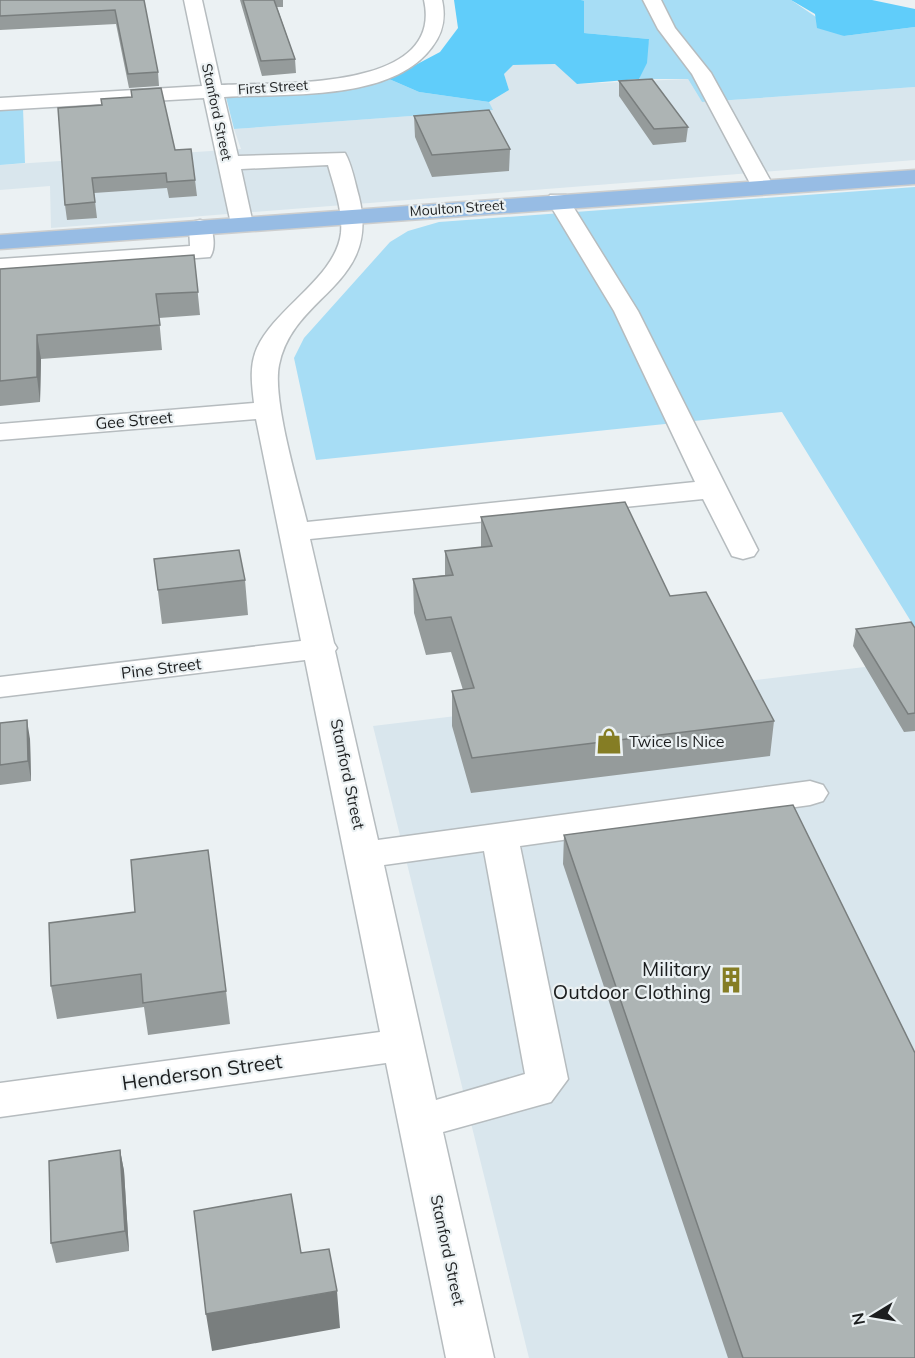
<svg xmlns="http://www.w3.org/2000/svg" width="915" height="1358" viewBox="0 0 915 1358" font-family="Mulish,sans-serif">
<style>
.built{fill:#d9e6ed}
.green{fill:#a7ddf5}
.forest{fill:#60cdfa}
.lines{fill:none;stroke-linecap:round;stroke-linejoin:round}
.minor-casing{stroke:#b6bcbf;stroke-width:3}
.major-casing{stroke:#cdcece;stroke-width:3}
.minor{fill:#fff;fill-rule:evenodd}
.major{fill:#97bce4;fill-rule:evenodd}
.wall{fill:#959b9b}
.shaded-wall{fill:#797e7e}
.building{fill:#adb4b4;stroke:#797e7e;stroke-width:1.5}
.labels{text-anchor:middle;stroke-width:4.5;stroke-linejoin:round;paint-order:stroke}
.far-street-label{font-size:14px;fill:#1c1e1f;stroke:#ebf1f3}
.street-label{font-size:16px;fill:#1c1e1f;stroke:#ebf1f3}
.poi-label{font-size:16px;fill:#1c1e1f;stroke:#ebf1f3;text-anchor:start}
.near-poi-label{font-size:20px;fill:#1c1e1f;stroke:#ebf1f3;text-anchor:end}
.near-street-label{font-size:20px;fill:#1c1e1f;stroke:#ebf1f3}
</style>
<rect width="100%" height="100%" fill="#ebf1f3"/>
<!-- built -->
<path class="built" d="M556,64L577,84L688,79L702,102L915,87V160L51,228L50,186L0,190V165L241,149L234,129L492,110L489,102L509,90L504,74L512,65Z
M915,661V1358H529L373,726Z"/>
<!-- green -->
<path class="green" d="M581,0H791L844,36L915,27V87L702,102L688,79H639L649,39L584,33V2Z
M389,79L419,92L489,102L493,110L234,129L226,97L372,83Z
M23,108L25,163L0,165V110Z
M915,187V628L782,412L316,460L294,358L304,338L390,242L408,231L439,222Z"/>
<!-- forest -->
<path class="forest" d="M454,0H581L584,1V33L649,39L647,63L639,79L577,84L555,64L513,65L504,74L509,90L489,102L419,92L389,79L440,52L458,28Z
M791,0H872L915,9V27L844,36L817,28L815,14Z"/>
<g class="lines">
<!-- minor casing -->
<g class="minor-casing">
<path id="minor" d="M184,0H202L221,85C275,82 445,93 424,0H442C446,18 443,33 432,47C392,102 286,93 224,97L238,156L345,153C352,165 355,183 359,197C381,286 293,294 279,365C272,399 298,485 307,522L695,482L614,311L547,200L550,195H566L569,200L638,311L758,550L754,556L743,559L732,556L703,499L310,539L334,643L337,648L335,651L378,840L810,781L823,785L828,793L823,801L810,805L520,846L568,1079L551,1102L443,1132L494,1358H446L386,1063L0,1117V1083L380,1032L305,660L0,697V677L301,641L256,419L0,440V424L254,403C252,385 249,366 257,348C276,307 336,277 341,233C343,210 334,187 328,165L241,169L253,224L250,229H234L231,224L204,98L0,110V98L202,86ZM484,851L525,1074L436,1100L384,865Z
M643,0H661L675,28L711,73L774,187L771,192H755L752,187L692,74L658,29Z
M200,220L208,222C214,230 216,249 210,257L0,273V259L190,246L189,227L192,222Z"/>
</g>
<!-- major casing -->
<g class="major-casing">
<path id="major" d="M915,170V184L0,249V235Z"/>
</g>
<!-- minor -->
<use href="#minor" class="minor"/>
<!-- major -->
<use href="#major" class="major"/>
</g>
<!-- wall -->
<path class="wall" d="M0,0H144L158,72L159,86L129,88L116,24L0,30Z
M240,0H283V7H277L295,59L296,73L262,76Z
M619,81L688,127L686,142L653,145L619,96Z
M58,108L175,150L195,180L197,196L169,198L167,188L94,193L97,218L67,220L65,205Z
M414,116L510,149L509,171L432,177L415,137Z
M194,255L200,315L159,318L162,350L41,359L40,402L0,406V269Z
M481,517L670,596L774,721L770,756L471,793L452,726V691L463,690L451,652L426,655L414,613L413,579L445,575V551L481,547Z
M154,559L245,580L248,615L162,624Z
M915,628V731L904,732L853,646L856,629Z
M0,723L30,739L31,781L0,785Z
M564,835L915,1358H728L563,864Z
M49,923L226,991L230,1024L148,1035L144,1007L57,1019L51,986Z
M120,1150L124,1171L129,1251L56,1263L51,1243Z"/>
<!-- shaded-wall -->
<path class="shaded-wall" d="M37,335L41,359L40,402L37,377Z
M27,720L30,739L31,781L28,761Z
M120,1150L124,1171L129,1251L125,1231Z
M337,1291L340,1328L212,1351L206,1314Z"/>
<!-- building -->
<path class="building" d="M0,0H144L158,72L128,74L115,10L0,16Z
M243,0H274L295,59L261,61Z
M652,79L688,127L654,129L619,81Z
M161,88L175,150L191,149L195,180L167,182L166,173L92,178L95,202L65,205L58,108L102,105L101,99L132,97L131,90Z
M489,110L510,149L432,155L414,116Z
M194,255L198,292L156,294L160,325L37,335V377L0,381V269Z
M625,502L670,596L706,592L774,721L472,758L452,691L474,688L451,617L426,620L413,579L453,575L445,551L492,546L481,517Z
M239,550L245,580L158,590L154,559Z
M911,622L915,628V713L908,714L856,629Z
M27,720L28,761L0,765V723Z
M793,805L915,1053V1358H743L564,835Z
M208,850L226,991L143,1003L141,974L51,986L49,923L135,912L131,860Z
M120,1150L125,1231L51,1243L49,1161Z
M291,1194L301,1253L329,1249L337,1291L206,1314L194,1211Z"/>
<!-- icons -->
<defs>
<g id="shop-bare" transform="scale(2.07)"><path d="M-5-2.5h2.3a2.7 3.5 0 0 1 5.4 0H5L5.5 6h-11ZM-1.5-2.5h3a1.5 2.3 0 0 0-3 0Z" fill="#857d24" stroke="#ebf1f3" stroke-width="2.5" paint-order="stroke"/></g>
<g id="building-bare" transform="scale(2.07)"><path d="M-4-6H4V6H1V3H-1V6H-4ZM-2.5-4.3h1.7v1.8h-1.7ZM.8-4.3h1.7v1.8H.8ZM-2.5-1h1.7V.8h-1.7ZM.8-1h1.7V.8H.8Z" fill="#857d24" stroke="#ebf1f3" stroke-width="2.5" paint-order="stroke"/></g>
</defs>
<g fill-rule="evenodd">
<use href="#shop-bare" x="609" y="741"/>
<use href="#building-bare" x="731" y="980"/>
</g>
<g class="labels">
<!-- far-street labels -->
<g class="far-street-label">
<text transform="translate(273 87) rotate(-4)" y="5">First Street</text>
<text transform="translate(217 112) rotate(78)" y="5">Stanford Street</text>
<text transform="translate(457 208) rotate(-4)" y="5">Moulton Street</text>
</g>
<!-- street labels -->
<g class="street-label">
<text transform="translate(134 420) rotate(-5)" y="6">Gee Street</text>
<text transform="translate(161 668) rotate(-7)" y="6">Pine Street</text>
<text transform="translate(348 774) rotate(78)" y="6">Stanford Street</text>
<text transform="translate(448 1250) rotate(78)" y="6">Stanford Street</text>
</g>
<!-- poi labels -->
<g class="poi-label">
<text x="629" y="747">Twice Is Nice</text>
</g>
<!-- near-poi labels -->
<g class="near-poi-label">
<text x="711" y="976">Military<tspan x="711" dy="23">Outdoor Clothing</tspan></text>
</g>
<!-- near-street labels -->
<g class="near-street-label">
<text transform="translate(202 1072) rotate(-8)" y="7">Henderson Street</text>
</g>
</g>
<!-- north arrow -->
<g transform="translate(873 1316) rotate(259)" stroke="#ebf1f3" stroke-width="4.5" paint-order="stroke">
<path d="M0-4.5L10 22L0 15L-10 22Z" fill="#1c1e1f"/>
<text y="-9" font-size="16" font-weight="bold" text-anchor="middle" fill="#1c1e1f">N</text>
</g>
</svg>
